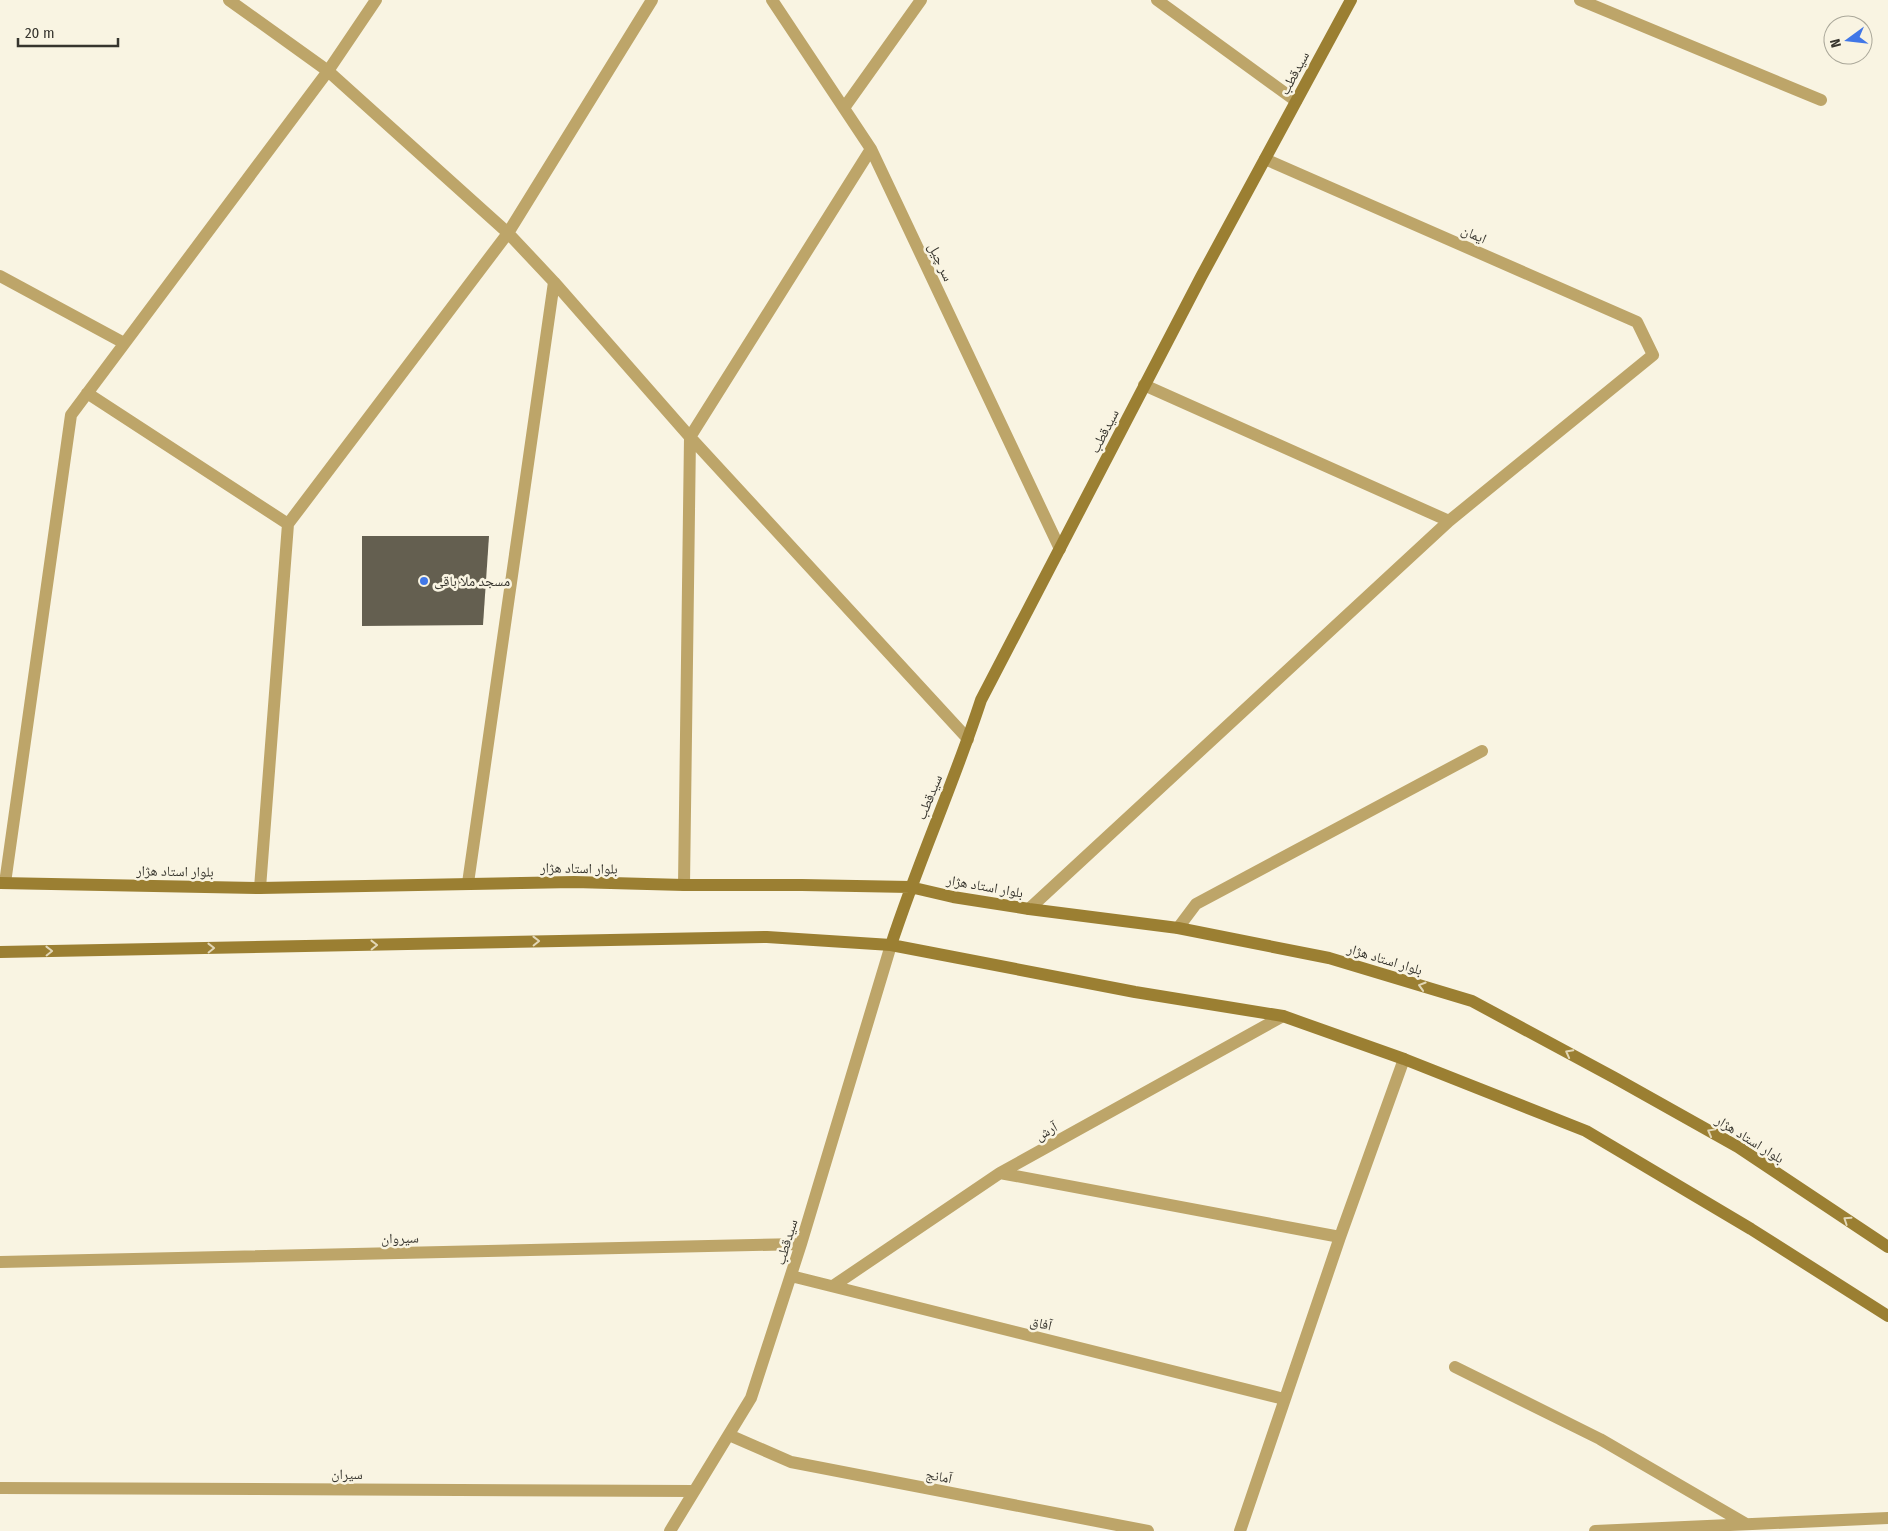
<svg xmlns="http://www.w3.org/2000/svg" width="1888" height="1531" viewBox="0 0 1888 1531" font-family="'Fira Sans Condensed','Noto Naskh Arabic',sans-serif">
<style>
.building{fill:#645f50}
.lines{fill:none;stroke-linecap:round;stroke-linejoin:round}
.street{stroke:#bda569;stroke-width:12}
.secondary{stroke:#9b7f32;stroke-width:12}
.oneway{stroke:#e2d7b6}
.poi-dot{fill:#4177e7;stroke:#f9f4e2;stroke-width:2}
.labels{text-anchor:middle;stroke-width:5;stroke-linejoin:round;paint-order:stroke}
.street-label{font-size:14px;fill:#37352e;stroke:#f9f4e2}
.poi-label{font-size:14px;fill:#37352e;stroke:#f9f4e2;text-anchor:start}
</style>
<rect width="100%" height="100%" fill="#f9f4e2"/>
<!-- building -->
<path class="building" d="M362,536H489L483,625L362,626Z"/>
<g class="lines">
<!-- street -->
<path class="street" d="M229,0L328,71L508,233L554,282L690,437L968,739
M772,0L871,149L1060,549
M1157,0L1296,101
M1580,0L1821,100
M844,108L921,0
M0,276L124,343
M1144,385L1449,521
M87,393L288,524
M5,883L71,415L328,71L376,0
M468,883L554,282
M684,885L690,437L871,149
M260,888L288,524L508,233L652,0
M1029,909L1449,521L1653,355L1637,322L1265,159
M1178,928L1196,904L1482,751
M1000,1173L1340,1237
M0,1262L801,1244
M791,1276L1284,1399
M833,1286L1000,1173L1283,1016
M1455,1367L1600,1439L1746,1524V1531
M729,1435L791,1462L1148,1531
M0,1488L694,1491
M670,1531L751,1398L801,1244L891,945
M1240,1531L1340,1237L1404,1059
M1595,1531L1888,1518"/>
<!-- secondary -->
<path class="secondary" d="M0,883L260,888L574,882L684,885H802L910,887L953,897L1029,909L1178,928L1329,958L1472,1001L1615,1078L1738,1147L1888,1247
M891,945C918,862 954,783 981,700L1201,277L1351,0
M0,952L767,937L891,945L1135,992L1283,1016L1404,1059L1586,1131L1751,1229L1888,1316"/>
</g>
<!-- one-way arrows -->
<defs><path id="oneway-chevron" d="M-2-3.5L2.5 0L-2 3.5" fill="none" stroke-width="1.6" stroke-linecap="round" stroke-linejoin="round" transform="scale(1.25)"/></defs>
<g class="oneway">
<use href="#oneway-chevron" transform="translate(536 941) rotate(-1)"/>
<use href="#oneway-chevron" transform="translate(374 945) rotate(-1)"/>
<use href="#oneway-chevron" transform="translate(211 948) rotate(-1)"/>
<use href="#oneway-chevron" transform="translate(49 951) rotate(-1)"/>
<use href="#oneway-chevron" transform="translate(1422 986) rotate(-163)"/>
<use href="#oneway-chevron" transform="translate(1569 1053) rotate(-152)"/>
<use href="#oneway-chevron" transform="translate(1711 1132) rotate(-151)"/>
<use href="#oneway-chevron" transform="translate(1847 1220) rotate(-146)"/>
</g>
<!-- markers -->
<circle class="poi-dot" cx="424" cy="581" r="5"/>
<g class="labels">
<!-- street labels -->
<g class="street-label">
<text transform="translate(1294 73) rotate(-62)" y="5">سیدقطب</text>
<text transform="translate(1474 234) rotate(24)" y="5">ایمان</text>
<text transform="translate(941 262) rotate(65)" y="5">سر چیل</text>
<text transform="translate(1104 431) rotate(-63)" y="5">سیدقطب</text>
<text transform="translate(929 797) rotate(-68)" y="5">سیدقطب</text>
<text transform="translate(579 868) rotate(1)" y="5">بلوار استاد هژار</text>
<text transform="translate(175 871) rotate(1)" y="5">بلوار استاد هژار</text>
<text transform="translate(985 886) rotate(10)" y="5">بلوار استاد هژار</text>
<text transform="translate(1385 959) rotate(17)" y="5">بلوار استاد هژار</text>
<text transform="translate(1046 1131) rotate(-29)" y="5">آرش</text>
<text transform="translate(1750 1139) rotate(32)" y="5">بلوار استاد هژار</text>
<text transform="translate(400 1238) rotate(-1)" y="5">سیروان</text>
<text transform="translate(786 1242) rotate(-73)" y="5">سیدقطب</text>
<text transform="translate(1041 1323) rotate(14)" y="5">آفاق</text>
<text x="347" y="1479">سیران</text>
<text transform="translate(939 1476) rotate(11)" y="5">آمانج</text>
</g>
<!-- poi labels -->
<g class="poi-label">
<text x="434" y="586">مسجد ملا باقی</text>
</g>
</g>
<!-- north arrow -->
<g transform="translate(1848 40) rotate(255)"><circle r="24" fill="#f9f4e2" stroke="#aba89a"/>
<path d="M0-4L9 19L0 12L-9 19Z" fill="#4177e7"/>
<text y="-8" font-size="14" font-weight="bold" text-anchor="middle" fill="#37352e">N</text>
</g>
<!-- scale -->
<path d="M18 38v8h100v-8" fill="none" stroke="#37352e" stroke-width="2.5"/>
<text x="25" y="38" font-size="15" fill="#37352e" stroke="#f9f4e2" stroke-width="4" paint-order="stroke">20 m</text>
</svg>
